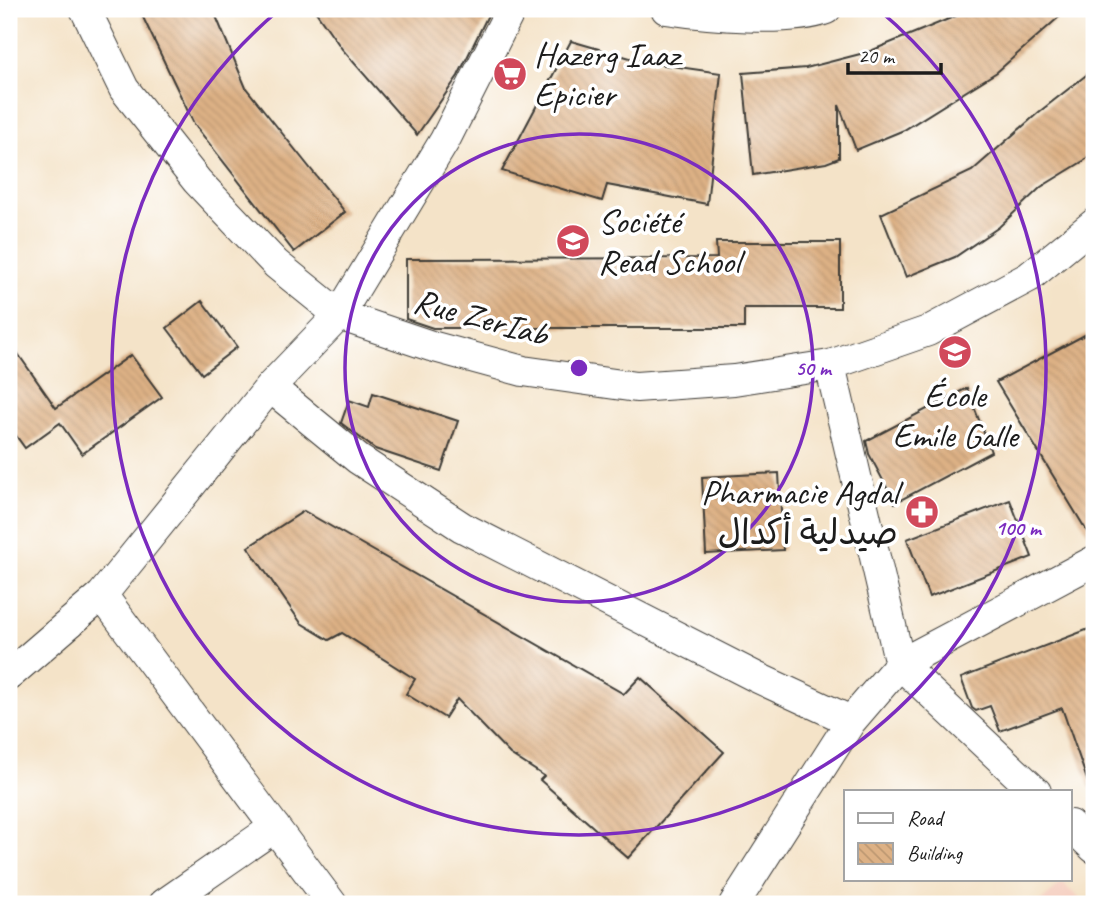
<svg xmlns="http://www.w3.org/2000/svg" width="1103" height="913" viewBox="0 0 1103 913" font-family="Caveat,'Playpen Sans Arabic',sans-serif">
<style>
.built{fill:#f6d2c4}
.building{fill:url(#building-back-hatch)}
.lines{fill:none;stroke-linecap:round;stroke-linejoin:round}
.street-casing{stroke:#3c3a36;stroke-width:32}
.street{stroke:#fff;stroke-width:30}
.ring{fill:none;stroke:#7b2cbf;stroke-width:3.5}
.labels{text-anchor:middle;stroke-width:7;stroke-linejoin:round;paint-order:stroke}
.poi-label{font-size:35px;fill:#1c1c1c;stroke:#fff;text-anchor:start}
.street-label{font-size:35px;fill:#1c1c1c;stroke:#fff}
.centre{fill:#7b2cbf;stroke:#fff;stroke-width:3.5}
.ring-label{font-size:21px;text-anchor:middle;font-weight:bold;fill:#7b2cbf;stroke:#fff;stroke-width:7;stroke-linejoin:round;paint-order:stroke}
</style>
<defs>
<pattern id="building-back-hatch" width="6" height="6" patternUnits="userSpaceOnUse" patternTransform="scale(1.75)"><rect width="6" height="6" fill="#ddb185"/><path d="M-1 5l2 2M0 0l6 6M5-1l2 2" fill="none" stroke="#bd9872"/></pattern>
</defs>
<rect width="100%" height="100%" fill="#fff"/>
<filter id="ink" filterUnits="userSpaceOnUse"><feTurbulence type="fractalNoise" baseFrequency=".0143" numOctaves="2"/><feDisplacementMap in="SourceGraphic" scale="14" xChannelSelector="R" yChannelSelector="G"/><feConvolveMatrix kernelMatrix="1 2 1 2 8 2 1 2 1" color-interpolation-filters="sRGB"/></filter>
<filter id="wash" filterUnits="userSpaceOnUse"><feTurbulence type="fractalNoise" baseFrequency=".00686" numOctaves="4" result="noise"/><feDisplacementMap in="SourceGraphic" scale="28" xChannelSelector="R" yChannelSelector="G"/><feGaussianBlur stdDeviation="1.57" result="paint"/><feColorMatrix in="noise" values="0 0 0 0 0 0 0 0 0 0 0 0 0 0 0 0 0 1.4 0 .05"/><feComposite in="paint" operator="in"/></filter>
<g filter="url(#wash)">
<rect width="100%" height="100%" fill="#f4e3c8"/>
<!-- built -->
<path class="built" d="M1062,883L1086,904H1038Z"/>
<g id="blocks">
<!-- building -->
<path class="building" d="M139,9H213L246,88L345,212L294,252L194,124Z
M314,9H481L488,15L458,76L417,135L342,49Z
M951,9H1068L997,72L904,130L856,150L839,105V158L826,163L753,175L743,73L806,68L868,52L956,16Z
M571,41L644,62L721,73L707,204L607,185L602,201L502,171Z
M1094,69V150L1085,160L1041,187L999,227L955,257L906,277L881,214L972,171L1039,112Z
M716,242H840V308H744V328H433L406,319V259L717,258Z
M202,301L237,347L202,374L167,328Z
M1094,330V543L996,382Z
M9,341L56,408L131,355L162,397L82,454L60,423L25,448L9,426Z
M967,388L991,452L895,503L869,454L866,441Z
M373,393L458,421L441,471L375,449L341,423L349,400L369,407Z
M779,473L783,550L706,554L702,477Z
M1010,500L1032,557L929,597L907,539Z
M304,511L624,694L640,677L724,752L628,858L540,780L544,776L510,754L457,699L445,718L406,694L415,679L342,633L329,640L301,623L248,547Z
M1094,627V788H1090L1062,708L1000,731L990,706L976,711L972,708L961,678Z"/>
</g>
</g>
<g filter="url(#ink)">
<use href="#blocks" fill-opacity="0" stroke="#3c3a36" stroke-width="2"/>
<g class="lines">
<!-- street casing -->
<g class="street-casing">
<path id="street" d="M85,9L124,89L197,181L276,264L339,315L431,346L523,371L636,387L734,380L830,365L928,331L1029,277L1094,224
M666,9C705,15 790,23 826,9
M830,365L900,664L1036,792
M270,387L358,459L462,527L756,677L851,721
M102,595L332,904
M9,675L102,595L270,387L339,315L445,140L511,9
M1070,825L1094,848
M164,904L275,827
M734,904L851,721L900,664L1094,561"/>
</g>
<!-- street -->
<use href="#street" class="street"/>
</g>
</g>
<!-- distance rings -->
<g class="ring">
<circle cx="579" cy="368" r="234"/>
<path d="M879 10A467 467 0 1 1 279 10"/>
</g>
<!-- icons -->
<defs>
<g id="supermarket-disc" transform="scale(1.75)"><circle r="9.5" fill="#d1495b" stroke="#fff"/><path d="M-6-5.5h2.5l.6 2H6L4.5 2H-2.5L-4.4-4H-6ZM-1.5 3.2a1.3 1.3 0 1 0 .1 0ZM3 3.2a1.3 1.3 0 1 0 .1 0Z" fill="#fff"/></g>
<g id="school-disc" transform="scale(1.75)"><circle r="9.5" fill="#d1495b" stroke="#fff"/><path d="M0-5L7-2L0 1L-7-2ZM-4 1L0 2.5L4 1V4Q0 6-4 4Z" fill="#fff"/></g>
<g id="pharmacy-disc" transform="scale(1.75)"><circle r="9.5" fill="#d1495b" stroke="#fff"/><path d="M-2-6h4v4h4v4h-4v4h-4v-4h-4v-4h4Z" fill="#fff"/></g>
</defs>
<g fill-rule="evenodd">
<use href="#supermarket-disc" x="510" y="74"/>
<use href="#school-disc" x="573" y="241"/>
<use href="#school-disc" x="955" y="352"/>
<use href="#pharmacy-disc" x="922" y="512"/>
</g>
<g class="labels">
<!-- poi labels -->
<g class="poi-label">
<text x="534" y="66">Hazerg Iaaz<tspan x="534" dy="40">Epicier</tspan></text>
<text x="598" y="233">Société<tspan x="598" dy="40">Read School</tspan></text>
<text x="955" y="407" text-anchor="middle">École<tspan x="955" dy="40">Emile Galle</tspan></text>
<text x="898" y="504" text-anchor="end">Pharmacie Agdal<tspan x="898" dy="40">صيدلية أكدال</tspan></text>
</g>
<!-- street labels -->
<g class="street-label">
<text transform="translate(481 317) rotate(15)" y="12">Rue ZerIab</text>
</g>
</g>
<circle cx="579" cy="368" r="10" class="centre"/>
<g class="ring-label">
<text x="813" y="375">50 m</text>
<text x="1018" y="535">100 m</text>
</g>
<!-- margin -->
<rect width="1103" height="913" fill="none" stroke="#fff" stroke-width="35"/>
<!-- legend -->
<rect x="844" y="790" width="228" height="91" fill="#ffffff" stroke="#a4a4a4" stroke-width="2"/>
<rect x="858" y="813" width="35" height="10" fill="#ffffff" stroke="#a4a4a4" stroke-width="2"/>
<text x="907" y="825" font-size="21" fill="#1c1c1c">Road</text>
<rect x="858" y="843" width="35" height="21" fill="url(#building-back-hatch)" stroke="#a4a4a4" stroke-width="2"/>
<text x="907" y="860" font-size="21" fill="#1c1c1c">Building</text>
<!-- scale -->
<path d="M848 63v10h93v-10" fill="none" stroke="#1c1c1c" stroke-width="3.5"/>
<text x="858" y="63" font-size="21" fill="#1c1c1c" stroke="#ffffff" stroke-width="5" paint-order="stroke">20 m</text>
</svg>
